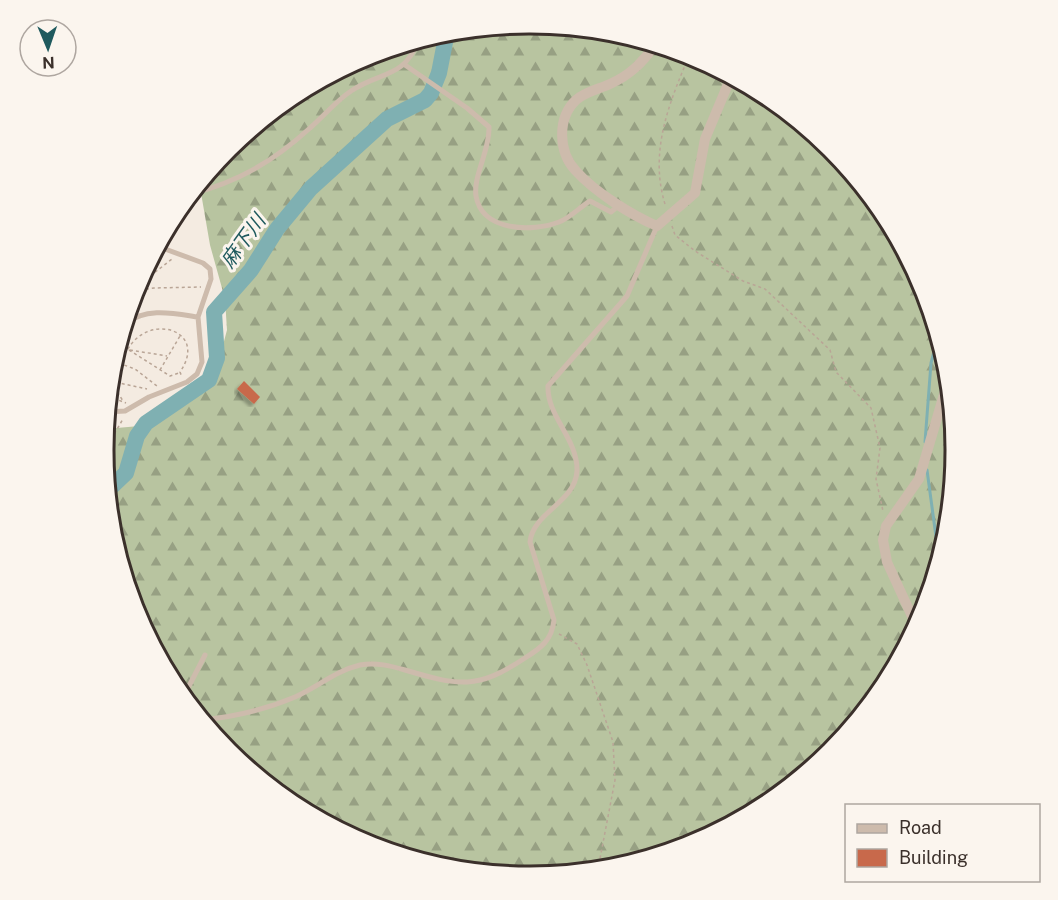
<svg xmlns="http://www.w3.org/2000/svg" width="1058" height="900" viewBox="0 0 1058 900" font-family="'Public Sans','Noto Sans JP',sans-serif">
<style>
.forest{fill:url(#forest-firs)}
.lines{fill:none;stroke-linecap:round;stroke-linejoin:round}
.stream{stroke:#7fb0b2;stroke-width:3}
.river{stroke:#7fb0b2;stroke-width:16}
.building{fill:#c8694b;filter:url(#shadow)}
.path{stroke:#b9a596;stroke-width:1.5;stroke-dasharray:3 3;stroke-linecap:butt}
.service{stroke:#cdbbac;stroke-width:5}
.minor{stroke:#cdbbac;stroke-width:10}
.labels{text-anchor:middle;stroke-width:6;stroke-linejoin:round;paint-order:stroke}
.water-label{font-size:20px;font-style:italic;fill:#1f5a5e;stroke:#fbf5ee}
.rim{fill:none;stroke:#3b302b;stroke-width:3}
</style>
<defs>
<pattern id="forest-firs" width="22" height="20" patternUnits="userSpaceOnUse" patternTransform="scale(1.5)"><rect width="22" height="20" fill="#b8c4a0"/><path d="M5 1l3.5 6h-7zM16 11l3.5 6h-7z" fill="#97a083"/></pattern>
<filter id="shadow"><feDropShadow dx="-3.5" dy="3.5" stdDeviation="1.5" flood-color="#0004"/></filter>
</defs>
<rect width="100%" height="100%" fill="#f4ebe1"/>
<!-- forest -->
<path class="forest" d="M529,24C556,27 584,27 610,32C636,36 664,46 688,55C752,79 814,130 857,182C1008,366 978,630 795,780C764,806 728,829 691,844C650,861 606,868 563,873C454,883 344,847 260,778C172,706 118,603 107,490C105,469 103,450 105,429L151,425L190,402L215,375L227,330L225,299L210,245L201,193L203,179L228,149L293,96L366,56L446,32Z"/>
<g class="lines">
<!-- stream -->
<path class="stream" d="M925,442L931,363L938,337
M927,470L939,559"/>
<!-- river -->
<path class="river" d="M107,491L126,473L137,436L146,423L209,380L217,358L214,312L251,270L277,229L311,188L387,119L425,100L431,93L439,73L447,32"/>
</g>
<!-- building -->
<path class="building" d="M244,381L260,397L254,404L237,389Z"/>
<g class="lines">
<!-- path -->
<path class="path" d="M665,204C649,152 669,103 689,56
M672,226L675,235L695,251L743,281L765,289L830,350L836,372L871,408L880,448L876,479L883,511
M150,259L162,256
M136,287L172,259
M134,291L154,288L201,287
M129,350L170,376L179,373
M130,350L167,356
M116,352L128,349C149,312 209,330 180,372L182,377
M113,361L135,369L157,386
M160,370L180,336
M110,381L147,389
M111,382L123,401
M108,396L126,403
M105,429L112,435
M103,446L113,440
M106,485L113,475V436L123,419
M559,634L577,644L587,665L613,742L615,780L598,869"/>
<!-- service -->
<path class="service" d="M405,65L467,108L489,127C490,150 473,176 476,196C482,232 533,232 559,222C570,218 580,207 590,201L611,212L618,206
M191,194C238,182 274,161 310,128C324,116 336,101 351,91C380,71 404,79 418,41
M124,324C147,307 172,313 198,317
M107,412L125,411L149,397L187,382L197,374L202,362L198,317L211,279L210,269L203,263L157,246
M181,694L188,688L205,655
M202,720C232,717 267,709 295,697C318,687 335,671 360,665C376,662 391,666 405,670C459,686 477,690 525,658C541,648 552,640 554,620L530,542C533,512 575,503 577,471C578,439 547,417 548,386L627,296L657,226"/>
<!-- minor -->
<path class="minor" d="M655,45C642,63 630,75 610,84C599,89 585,92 576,100C557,118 558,152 576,171C595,192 631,215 657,226L695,193L705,139L731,77
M916,625L887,562L883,540L886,526L919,479L948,381"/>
</g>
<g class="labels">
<!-- water labels -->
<g class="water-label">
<text transform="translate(243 241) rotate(-54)" y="7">麻下川</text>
</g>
</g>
<!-- crop -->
<path d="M0 0H1058V900H0ZM529 34H530A415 415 0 0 1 945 449V451A415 415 0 0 1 530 866H529A415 415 0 0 1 114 451V449A415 415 0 0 1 529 34Z" fill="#fbf5ee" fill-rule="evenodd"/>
<path class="rim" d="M529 34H530A415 415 0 0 1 945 449V451A415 415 0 0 1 530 866H529A415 415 0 0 1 114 451V449A415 415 0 0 1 529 34Z"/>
<!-- legend -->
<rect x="845" y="804" width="195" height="78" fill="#fbf5ee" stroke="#aea6a0" stroke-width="1.5"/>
<rect x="857" y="824" width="30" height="9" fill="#cdbbac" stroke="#aea6a0" stroke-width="1.5"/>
<text x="899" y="834" font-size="18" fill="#3b302b">Road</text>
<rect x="857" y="849" width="30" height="18" fill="#c8694b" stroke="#aea6a0" stroke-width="1.5"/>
<text x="899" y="864" font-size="18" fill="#3b302b">Building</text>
<!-- north arrow -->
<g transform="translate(48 48) rotate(178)"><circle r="28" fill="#fbf5ee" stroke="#aea6a0" stroke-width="1.5"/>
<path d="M0-4.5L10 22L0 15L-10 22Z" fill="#1f5a5e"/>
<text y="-9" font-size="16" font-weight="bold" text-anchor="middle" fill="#3b302b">N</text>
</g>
</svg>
